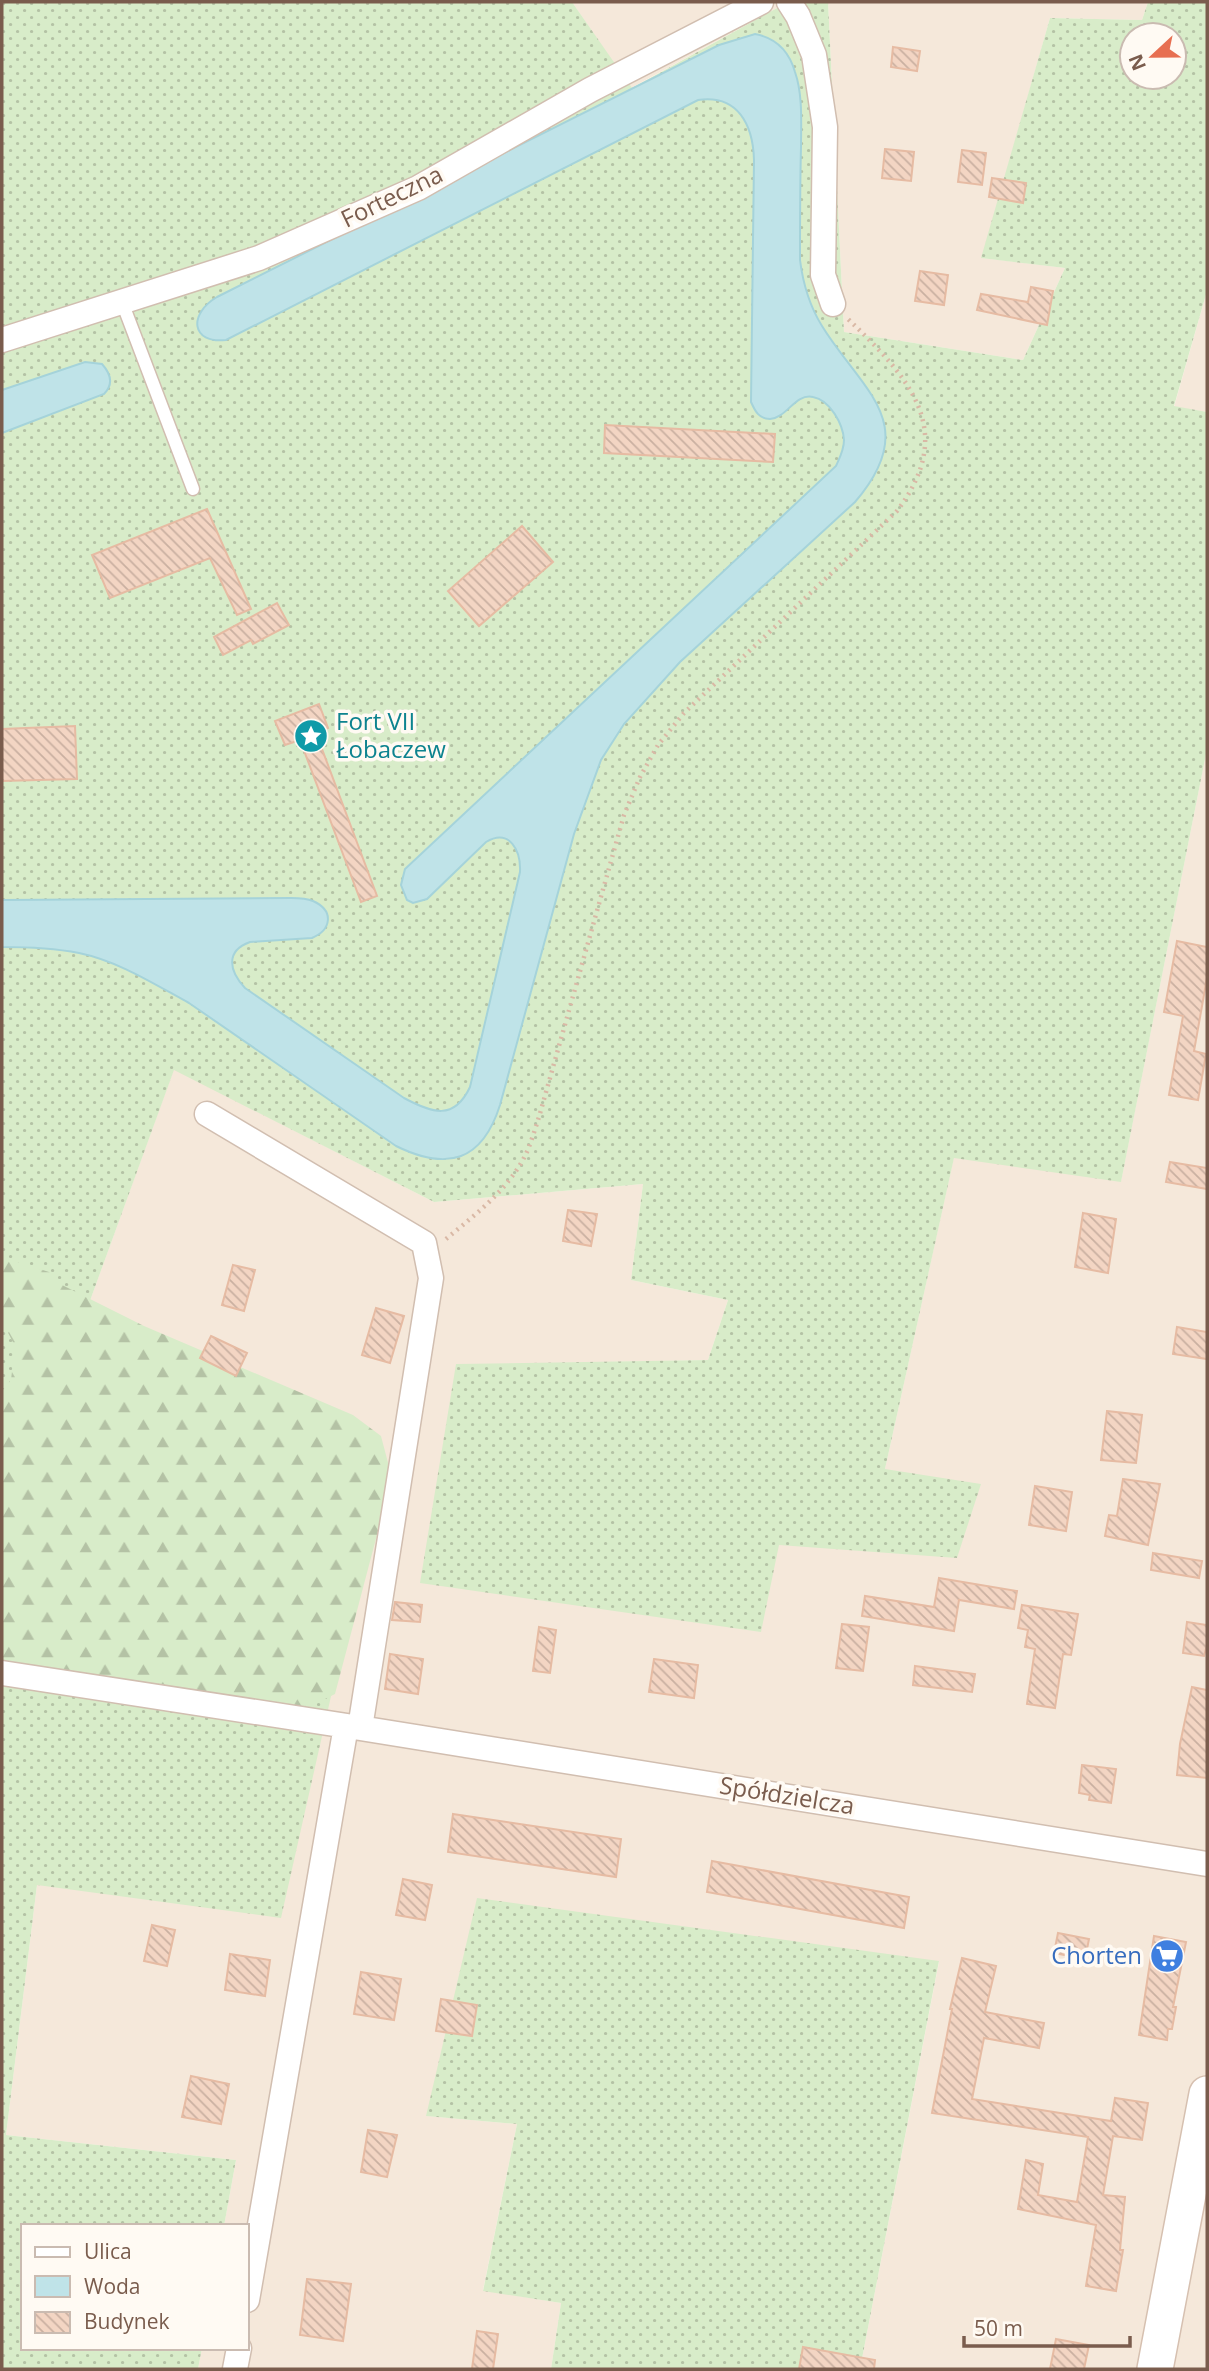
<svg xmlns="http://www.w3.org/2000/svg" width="1209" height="2371" viewBox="0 0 1209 2371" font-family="'Open Sans',sans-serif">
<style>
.residential{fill:#f5e8da}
.grass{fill:url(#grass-dots);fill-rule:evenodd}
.forest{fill:url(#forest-firs)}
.water{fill:#bfe3e8;stroke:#a5d3da;stroke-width:2}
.building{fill:url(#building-back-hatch);stroke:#e6bba3;stroke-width:2}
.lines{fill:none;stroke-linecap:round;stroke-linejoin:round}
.service-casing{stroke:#d1beb0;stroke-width:15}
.minor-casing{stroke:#d1beb0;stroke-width:27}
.secondary-casing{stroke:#d6c0b0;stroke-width:38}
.path{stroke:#d9b8a5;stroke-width:4.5;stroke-dasharray:2 5;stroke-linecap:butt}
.service{stroke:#fff;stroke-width:12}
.minor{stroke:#fff;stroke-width:24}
.secondary{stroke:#fff;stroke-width:35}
.labels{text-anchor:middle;stroke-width:7;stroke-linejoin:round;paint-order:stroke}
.street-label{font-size:24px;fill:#7a5c4d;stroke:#fffaf3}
.culture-label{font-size:24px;fill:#0d838f;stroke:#fffaf3;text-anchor:start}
.shop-label{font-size:24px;fill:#366cbe;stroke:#fffaf3;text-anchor:end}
</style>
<defs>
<pattern id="grass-dots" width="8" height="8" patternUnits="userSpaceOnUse" patternTransform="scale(1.75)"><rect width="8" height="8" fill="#d8ecc9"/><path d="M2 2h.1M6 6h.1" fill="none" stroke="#b4c2a5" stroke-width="1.8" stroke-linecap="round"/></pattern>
<pattern id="forest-firs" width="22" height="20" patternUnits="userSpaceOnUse" patternTransform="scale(1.75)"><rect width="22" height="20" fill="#d8ecc9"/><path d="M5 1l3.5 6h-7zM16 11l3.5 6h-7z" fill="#b4c2a5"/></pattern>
<pattern id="building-back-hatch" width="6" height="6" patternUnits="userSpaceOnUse" patternTransform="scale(1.75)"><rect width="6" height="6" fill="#f3d5c3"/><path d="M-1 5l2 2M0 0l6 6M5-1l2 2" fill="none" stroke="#cab0a1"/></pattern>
</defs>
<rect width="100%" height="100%" fill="#fdf6ec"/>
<!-- residential -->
<path class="residential" d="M572,2H788L631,88Z
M828,2H1148L1142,20L1050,18L982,258L1065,268L1023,360L844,332Z
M1207,291V412L1174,407Z
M1207,749V2369H860L939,1962L427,2116L517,2124L483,2290L561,2303L551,2369H198L202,2348H247V2226H224L236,2160L6,2135L37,1885L75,1342L174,1069L434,1202L643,1184L631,1280L728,1300L708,1360L457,1365L779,1545L885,1469L954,1157L1121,1181Z"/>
<!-- grass -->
<path class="grass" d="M2,2H572L632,88L788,2H828L844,332L1023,360L1065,268L981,258L1050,18L1142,20L1148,2H1207V291L1174,406L1207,412V749L1121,1182L954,1158L885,1469L981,1484L957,1558L779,1545L761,1632L420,1583L456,1364L708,1360L728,1300L631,1280L643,1184L434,1202L174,1070L75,1342L380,1479L281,1918L37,1885L6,2135L236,2160L224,2226H23V2348H202L198,2369H2ZM1132,35H1174V77H1132Z
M477,1898L939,1961L860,2369H551L561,2303L483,2291L517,2124L426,2116Z"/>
<!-- forest -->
<path class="forest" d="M2,1257L49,1272L60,1284L144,1326L353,1415L381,1436L392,1478L335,1694L315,1704L270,1713L2,1670V1391L11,1380L15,1346L2,1321Z"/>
<!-- water -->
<path class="water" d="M755,34C776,38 789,51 795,72C803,95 801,123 801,147C800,185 800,222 800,260C803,284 809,305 822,326C862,391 923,423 855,502L680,662L624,724L601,760L574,834L500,1105C482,1162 447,1171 396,1146L189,1003C154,984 118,961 79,953C53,948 28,947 2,947V900L291,898C298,898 306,898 313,901C335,911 331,930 312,938L250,942C225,951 229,971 245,988L404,1098C432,1113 454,1121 470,1087L520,872C521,851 510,828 486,842L427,899L413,903L407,900L401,885L405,869L836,466C840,457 844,450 844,440C843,424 830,400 813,397C795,393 787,418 770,419C759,419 755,411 751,402L754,160C753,125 738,94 698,100L226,340C191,344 188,314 217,297L719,45Z
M85,362L102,364C111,374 114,384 104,394L2,433V390Z"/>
<!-- building -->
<path class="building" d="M893,47L920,51L917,71L891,67Z
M885,149L914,152L911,181L882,178Z
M962,150L986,153L982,185L958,182Z
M992,178L1026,183L1023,203L989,197Z
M920,271L948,275L944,305L915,301Z
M1031,287L1053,291L1047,325L977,310L981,294L1028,302Z
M605,425L775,434L773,462L604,453Z
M207,509L251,609L237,615L210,558L110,598L92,555Z
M522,526L553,562L479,626L448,591Z
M277,603L289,625L253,644L251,640L223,655L214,637Z
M319,704L328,728L316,733L377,896L361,902L300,740L285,745L275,721Z
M75,726L77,779L2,781V729Z
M1177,941L1207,947V978L1194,1051L1206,1054L1198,1100L1169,1095L1183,1016L1164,1012Z
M1170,1162L1207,1168V1189L1166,1182Z
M568,1210L597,1214L591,1246L563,1241Z
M1083,1213L1116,1219L1108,1273L1075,1267Z
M233,1265L255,1270L244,1311L222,1305Z
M376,1308L404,1316L390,1363L362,1355Z
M1177,1327L1207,1332V1359L1173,1354Z
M211,1336L247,1353L236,1376L200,1358Z
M1107,1411L1142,1415L1136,1463L1101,1460Z
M1123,1479L1160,1484L1148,1545L1105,1536L1109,1515L1117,1516Z
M1035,1486L1072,1492L1066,1531L1029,1525Z
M1153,1553L1202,1561L1199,1578L1151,1570Z
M939,1578L1017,1591L1014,1609L959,1600L954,1631L862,1616L865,1596L934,1607Z
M395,1602L422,1605L420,1622L392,1620Z
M1022,1605L1078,1614L1071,1655L1063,1654L1055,1708L1027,1704L1035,1649L1025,1647L1028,1630L1018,1628Z
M1187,1622L1207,1625V1645L1204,1656L1183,1653Z
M842,1624L869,1627L863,1671L836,1668Z
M539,1627L556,1630L550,1673L533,1671Z
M390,1654L423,1659L418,1694L385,1689Z
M654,1659L698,1665L694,1698L649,1692Z
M915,1666L975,1674L972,1692L913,1685Z
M1192,1687L1207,1690V1778L1177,1775L1180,1744Z
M1082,1765L1116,1769L1111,1803L1089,1800L1090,1795L1079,1793Z
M453,1814L621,1839L616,1877L448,1852Z
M712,1861L909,1897L904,1928L707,1892Z
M403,1879L432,1885L425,1920L396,1915Z
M152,1925L175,1930L167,1966L144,1961Z
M1058,1933L1089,1939L1085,1959L1054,1953Z
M1154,1936L1186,1942L1173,2007H1176L1172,2029H1168L1167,2040L1139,2035Z
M230,1954L270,1960L265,1996L225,1990Z
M962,1958L996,1966L985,2012L1044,2023L1039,2048L984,2038L972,2099L1111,2121L1115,2098L1148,2103L1142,2140L1113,2136L1103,2195L1125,2197L1120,2250H1123L1116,2291L1086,2286L1096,2225L1018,2209L1026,2160L1043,2164L1038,2195L1077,2202L1088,2137L932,2113L952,2009H950Z
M361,1972L401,1979L394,2020L354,2014Z
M441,1999L477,2005L472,2036L436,2031Z
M191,2076L229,2084L221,2124L182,2117Z
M368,2130L397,2135L387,2177L361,2172Z
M307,2279L351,2284L343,2341L300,2335Z
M477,2331L498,2334L493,2369H472Z
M1056,2339L1089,2345L1084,2369H1050Z
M803,2347L875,2360L874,2369H799Z"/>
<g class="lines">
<!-- service casing -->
<g class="service-casing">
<path id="service" d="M122,302L193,489"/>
</g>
<!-- minor casing -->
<g class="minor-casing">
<path id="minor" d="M789,2L798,16L814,55L825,127L823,275L833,304
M2,340L259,258L418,188L590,90L761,2
M207,1114L424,1243L431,1278L360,1728
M2,1673L360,1728L1207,1864
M247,2300L346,1726
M235,2369L239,2348"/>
</g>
<!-- secondary casing -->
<g class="secondary-casing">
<path id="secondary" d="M1155,2369L1207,2094"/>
</g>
<!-- path -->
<path class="path" d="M446,1239C476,1214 508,1190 526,1154C531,1143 535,1129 539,1117L624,815L640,777L658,745L684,713L897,511C959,429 908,377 847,318"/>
<!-- service -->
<use href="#service" class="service"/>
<!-- minor -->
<use href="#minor" class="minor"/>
<!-- secondary -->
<use href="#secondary" class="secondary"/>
</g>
<!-- icons -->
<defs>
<g id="sight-disc" transform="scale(1.75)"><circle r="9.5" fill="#0f9aa8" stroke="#fffaf3"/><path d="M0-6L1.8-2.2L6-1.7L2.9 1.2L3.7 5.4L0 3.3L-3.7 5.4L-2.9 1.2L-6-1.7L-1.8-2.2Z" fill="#fff"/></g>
<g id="supermarket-disc" transform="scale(1.75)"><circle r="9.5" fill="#3f7fe0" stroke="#fffaf3"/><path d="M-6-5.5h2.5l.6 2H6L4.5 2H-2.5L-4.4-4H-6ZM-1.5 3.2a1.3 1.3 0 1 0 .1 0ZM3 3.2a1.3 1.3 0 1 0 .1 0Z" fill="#fff"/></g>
</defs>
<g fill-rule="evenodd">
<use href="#sight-disc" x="311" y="736"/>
<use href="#supermarket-disc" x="1167" y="1956"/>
</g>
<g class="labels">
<!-- street labels -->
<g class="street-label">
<text transform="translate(392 197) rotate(-26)" y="8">Forteczna</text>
<text transform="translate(787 1796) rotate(9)" y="8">Spółdzielcza</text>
</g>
<!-- culture labels -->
<g class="culture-label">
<text x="336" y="730">Fort VII<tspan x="336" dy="28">Łobaczew</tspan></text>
</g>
<!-- shop labels -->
<g class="shop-label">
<text x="1142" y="1964">Chorten</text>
</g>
</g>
<!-- border -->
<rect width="1209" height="2371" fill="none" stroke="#7a5c4d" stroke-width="7"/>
<!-- legend -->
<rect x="21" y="2224" width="228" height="126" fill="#fffaf3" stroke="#cabbb1" stroke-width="2"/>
<rect x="35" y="2247" width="35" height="10" fill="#ffffff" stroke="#cabbb1" stroke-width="2"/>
<text x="84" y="2259" font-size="21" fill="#7a5c4d">Ulica</text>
<rect x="35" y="2276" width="35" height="21" fill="#bfe3e8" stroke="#cabbb1" stroke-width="2"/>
<text x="84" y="2294" font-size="21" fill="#7a5c4d">Woda</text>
<rect x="35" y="2312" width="35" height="21" fill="url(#building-back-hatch)" stroke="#cabbb1" stroke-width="2"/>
<text x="84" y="2329" font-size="21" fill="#7a5c4d">Budynek</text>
<!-- north arrow -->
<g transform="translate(1153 56) rotate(248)"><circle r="33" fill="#fffaf3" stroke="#cabbb1" stroke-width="2"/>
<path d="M0-5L12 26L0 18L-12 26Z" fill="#e76f51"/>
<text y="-10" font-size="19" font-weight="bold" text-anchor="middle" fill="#7a5c4d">N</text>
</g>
<!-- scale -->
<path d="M964 2336v10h166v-10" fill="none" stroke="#7a5c4d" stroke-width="3.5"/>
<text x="974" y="2336" font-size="21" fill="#7a5c4d" stroke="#fffaf3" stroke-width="5" paint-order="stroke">50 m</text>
</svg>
